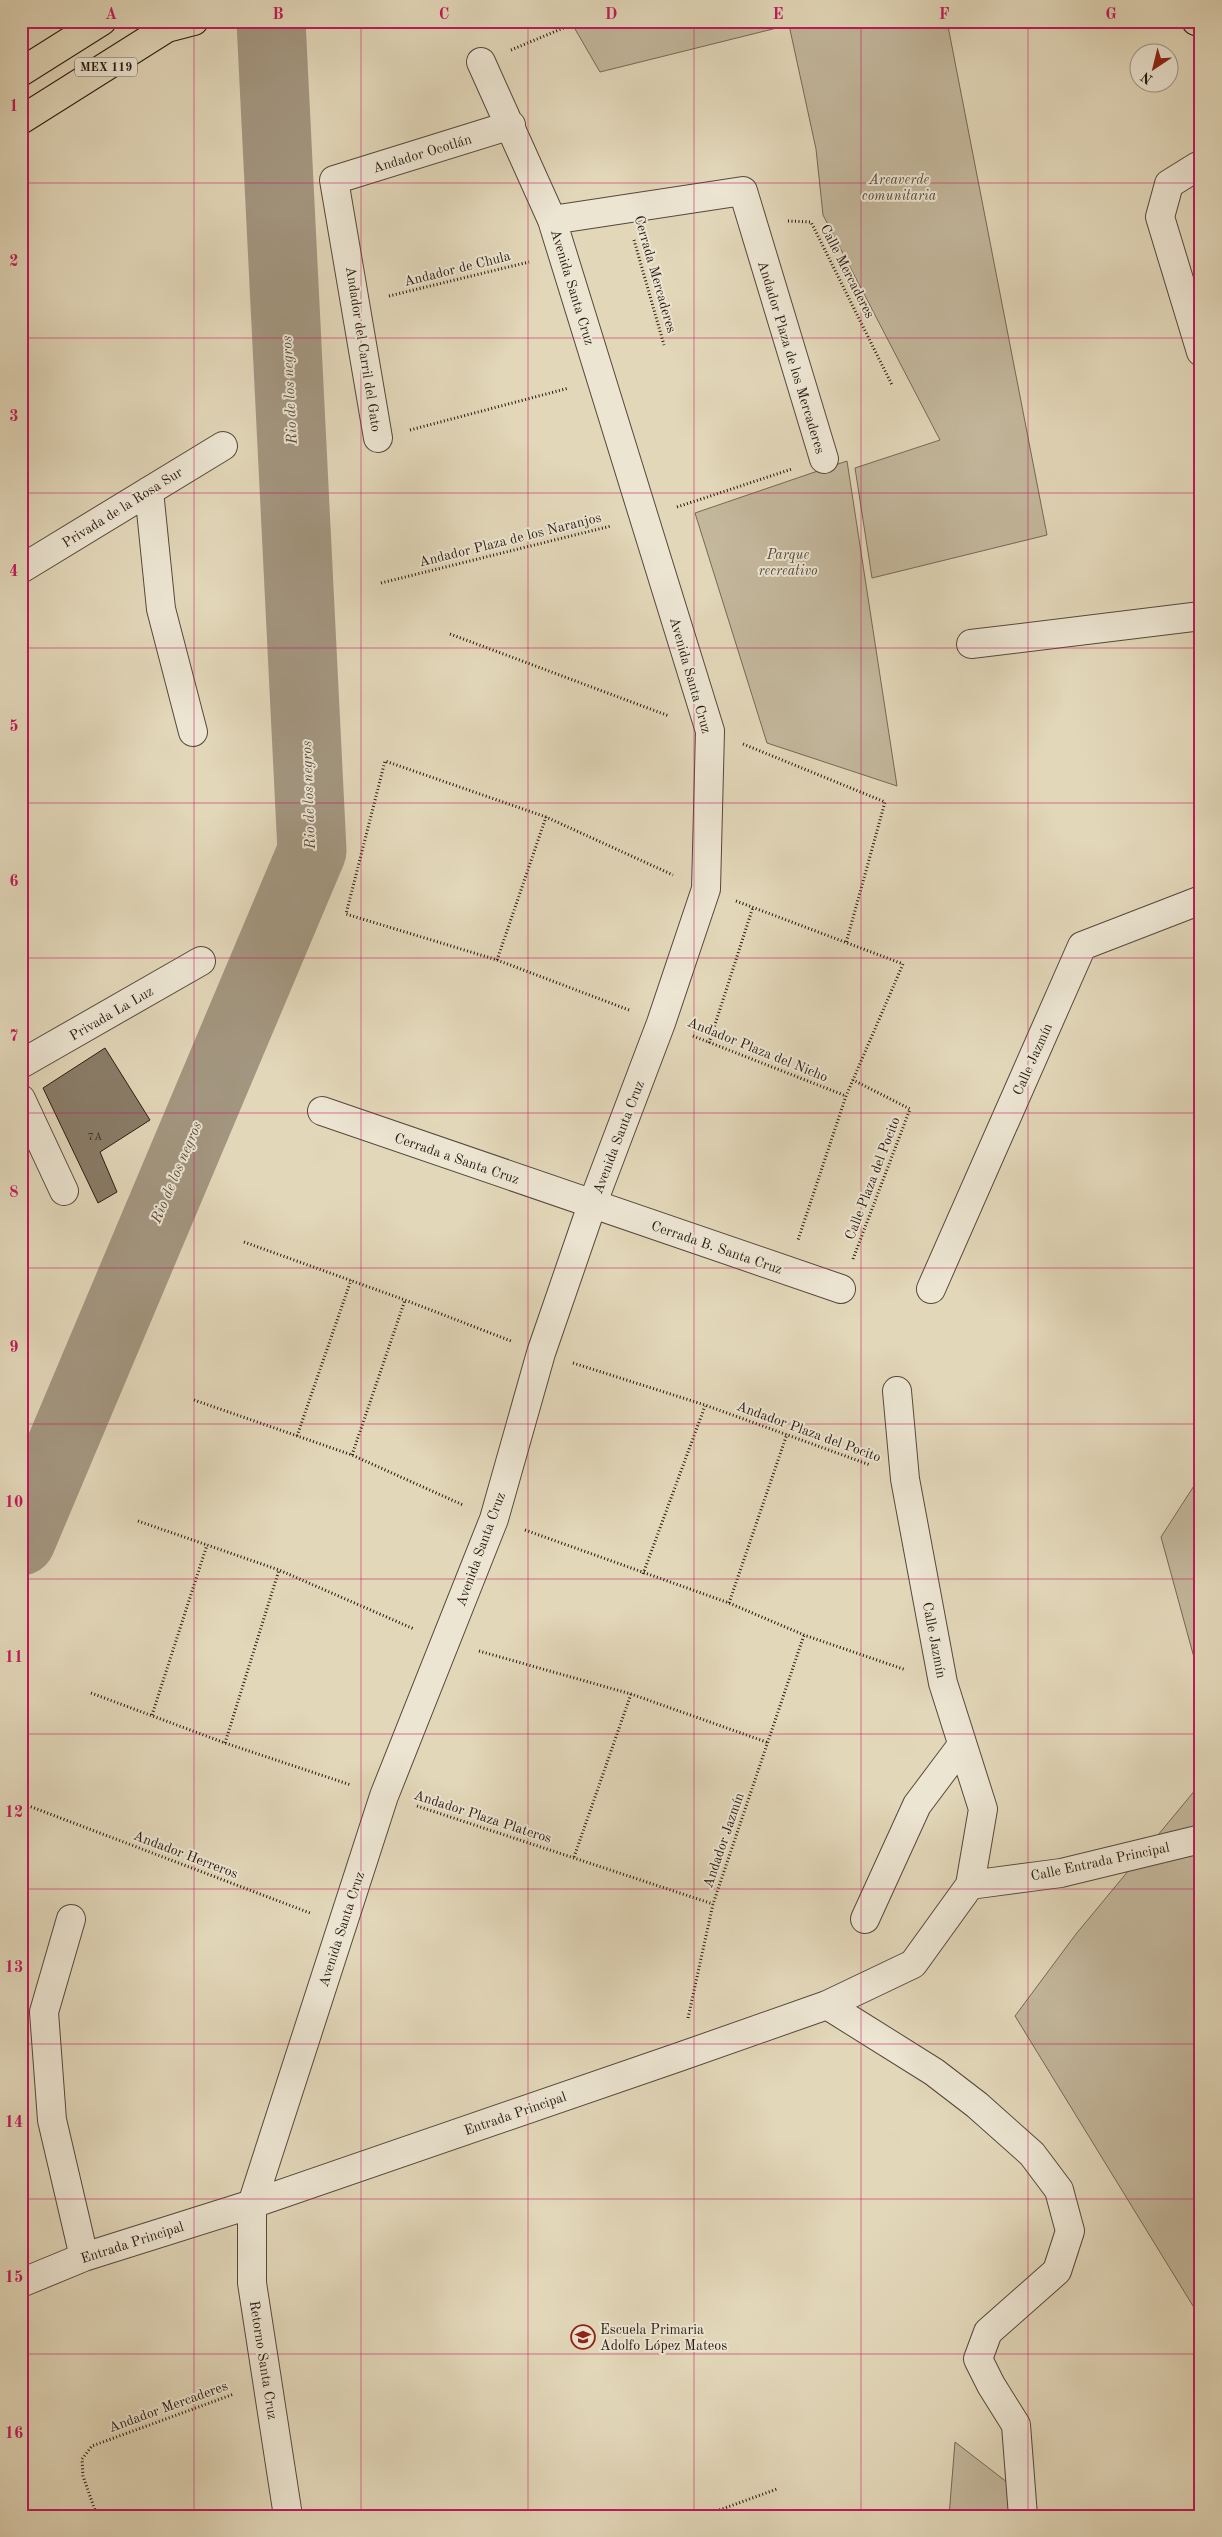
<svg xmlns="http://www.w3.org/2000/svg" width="1222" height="2537" viewBox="0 0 1222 2537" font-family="'Old Standard TT',serif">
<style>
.green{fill:#c3b79c;stroke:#766856}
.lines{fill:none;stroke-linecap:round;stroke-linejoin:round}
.river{stroke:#a39680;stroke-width:69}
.building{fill:#897c68;stroke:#291911}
.minor-casing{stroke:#57483b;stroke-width:30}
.major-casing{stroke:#291911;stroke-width:30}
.path{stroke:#291911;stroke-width:3;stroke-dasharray:1 2.5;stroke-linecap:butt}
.minor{stroke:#ece5d2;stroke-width:28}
.major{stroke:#e2d7b9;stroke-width:28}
.grid{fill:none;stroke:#c2185b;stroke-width:1;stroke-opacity:0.55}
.labels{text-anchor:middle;stroke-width:4;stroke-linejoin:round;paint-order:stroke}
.number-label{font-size:11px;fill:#413227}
.shield{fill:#ece5d2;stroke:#64564b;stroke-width:1}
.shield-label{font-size:12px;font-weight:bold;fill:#291911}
.street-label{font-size:14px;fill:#291911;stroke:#ece5d2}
.park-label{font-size:14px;font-style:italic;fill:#57483b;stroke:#ece5d2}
.poi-label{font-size:14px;fill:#291911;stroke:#ece5d2;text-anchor:start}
.water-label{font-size:15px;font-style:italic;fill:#5a4b3d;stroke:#ece5d2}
.neatline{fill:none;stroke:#c2185b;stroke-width:2}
.grid-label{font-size:16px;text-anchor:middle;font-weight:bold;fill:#c2185b}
</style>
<rect width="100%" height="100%" fill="#e2d7b9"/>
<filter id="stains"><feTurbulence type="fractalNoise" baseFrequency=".004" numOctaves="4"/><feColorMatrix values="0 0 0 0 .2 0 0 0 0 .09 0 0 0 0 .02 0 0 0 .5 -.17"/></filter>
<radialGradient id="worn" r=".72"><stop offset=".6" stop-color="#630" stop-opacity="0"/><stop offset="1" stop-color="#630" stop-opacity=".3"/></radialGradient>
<!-- green -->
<path class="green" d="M597,21H947L1047,535L872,578L855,468L940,440L823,215L816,149L789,25L600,72L575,29Z
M847,461L897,786L767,743L695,513Z
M1201,1475V1683L1161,1537Z
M1201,1783V2319L1015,2016L1076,1934Z
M955,2442L1034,2503L1035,2516H949Z"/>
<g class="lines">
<!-- river -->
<path class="river" d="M21,1541L312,851L271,21"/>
</g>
<!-- building -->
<path class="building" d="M105,1048L150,1120L100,1152L117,1192L98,1203L43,1088Z"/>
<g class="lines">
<!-- minor casing -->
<g class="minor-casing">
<path id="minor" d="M1201,167L1198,166L1169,184L1160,217L1201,352
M552,220L743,191L824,459
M378,438L334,180L511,125
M149,491L161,609L193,732
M21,569L223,446
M971,644L1201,616
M21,1064L201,961
M21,1099L64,1191
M322,1111L841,1289
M931,1289L1082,946L1201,900
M970,1885L1061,1873L1201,1839
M71,1919L44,2012L52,2120L84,2257
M865,1919L917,1805L962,1745
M827,2005L934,2072L977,2105L1032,2154L1059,2190L1070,2231L1057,2271L988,2332L978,2359L991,2385L1016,2425L1023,2516
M21,2283L84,2257L252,2204L679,2057L827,2005L913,1964L970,1885L983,1809L943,1683L905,1479L897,1391
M288,2516L252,2283V2204L384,1796L494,1519L541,1353L592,1205L661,1023L706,889L710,731L552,220L481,62"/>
</g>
<!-- major casing -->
<g class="major-casing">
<path id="major" d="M1196,21L1201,23
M21,72L102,21
M21,120L167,28L194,21"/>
</g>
<!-- path -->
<path class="path" d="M511,50L580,21
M788,221L811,222L892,385
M634,240L664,345
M389,296L529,262
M410,430L569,388
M677,507L792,469
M381,583L611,526
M450,634L669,716
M743,744L885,802L846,943
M736,901L903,964L846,1096L798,1240
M497,960L546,817
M629,1010L497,960L346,914L385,761L546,817L673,875
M693,1036L846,1096
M709,1043L753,907
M244,1242L405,1300L511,1341
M853,1259L910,1109L853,1080
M573,1363L705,1405L870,1465
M194,1400L352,1455L463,1505
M297,1436L351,1280
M352,1455L405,1300
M138,1521L279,1570L414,1629
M525,1530L729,1603L804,1635L906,1670
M643,1574L705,1406
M729,1603L787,1434
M479,1651L631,1694L769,1743
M91,1693L225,1743L351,1785
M152,1715L207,1545
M225,1743L279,1570
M21,1803L310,1913
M417,1806L713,1904
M574,1857L631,1694
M688,2018L713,1904L804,1635
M97,2516L83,2476L82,2459L92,2446L234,2394
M703,2516L777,2489"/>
<!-- minor -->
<use href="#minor" class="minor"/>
<!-- major -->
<use href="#major" class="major"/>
</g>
<!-- grid -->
<path class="grid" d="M194,21V2516M361,21V2516M528,21V2516M694,21V2516M861,21V2516M1028,21V2516M21,183H1201M21,338H1201M21,493H1201M21,648H1201M21,803H1201M21,958H1201M21,1113H1201M21,1268H1201M21,1424H1201M21,1579H1201M21,1734H1201M21,1889H1201M21,2044H1201M21,2199H1201M21,2354H1201"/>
<!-- icons -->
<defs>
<g id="school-ring" transform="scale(1.25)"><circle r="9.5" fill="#ece5d2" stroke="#8f2418" stroke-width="1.5"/><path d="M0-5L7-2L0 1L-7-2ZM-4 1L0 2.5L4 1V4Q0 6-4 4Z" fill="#8f2418"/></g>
</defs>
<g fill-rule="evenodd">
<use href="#school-ring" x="583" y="2337"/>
</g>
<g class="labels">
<!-- number labels -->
<g class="number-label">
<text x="95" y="1140">7A</text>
</g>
<!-- shield labels -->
<rect class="shield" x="75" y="57.5" width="62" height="19" rx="4"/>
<g class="shield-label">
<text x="106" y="71">MEX 119</text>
</g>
<!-- street labels -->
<g class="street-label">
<text transform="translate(422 153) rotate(-17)" y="5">Andador Ocotlán</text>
<text transform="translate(457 268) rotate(-14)" y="5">Andador de Chula</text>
<text transform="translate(848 271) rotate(63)" y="5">Calle Mercaderes</text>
<text transform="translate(656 274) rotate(74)" y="5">Cerrada Mercaderes</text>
<text transform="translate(573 287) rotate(73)" y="5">Avenida Santa Cruz</text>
<text transform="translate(364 349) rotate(81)" y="5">Andador del Carril del Gato</text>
<text transform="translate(792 357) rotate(73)" y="5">Andador Plaza de los Mercaderes</text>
<text transform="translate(122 507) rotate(-32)" y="5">Privada de la Rosa Sur</text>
<text transform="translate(510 539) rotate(-14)" y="5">Andador Plaza de los Naranjos</text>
<text transform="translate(691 675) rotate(74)" y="5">Avenida Santa Cruz</text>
<text transform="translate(111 1013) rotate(-30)" y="5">Privada La Luz</text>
<text transform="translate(758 1049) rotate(22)" y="5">Andador Plaza del Nicho</text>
<text transform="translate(1032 1059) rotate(-66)" y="5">Calle Jazmín</text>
<text transform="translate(618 1137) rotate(-69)" y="5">Avenida Santa Cruz</text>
<text transform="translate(457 1158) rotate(19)" y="5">Cerrada a Santa Cruz</text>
<text transform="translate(872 1178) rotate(-69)" y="5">Calle Plaza del Pocito</text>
<text transform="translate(717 1247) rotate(19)" y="5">Cerrada B. Santa Cruz</text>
<text transform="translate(809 1431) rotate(20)" y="5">Andador Plaza del Pocito</text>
<text transform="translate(480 1549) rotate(-70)" y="5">Avenida Santa Cruz</text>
<text transform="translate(935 1640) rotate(79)" y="5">Calle Jazmín</text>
<text transform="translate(483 1816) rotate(18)" y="5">Andador Plaza Plateros</text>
<text transform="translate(723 1840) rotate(-71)" y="5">Andador Jazmín</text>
<text transform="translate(186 1854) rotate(21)" y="5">Andador Herreros</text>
<text transform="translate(1100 1861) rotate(-12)" y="5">Calle Entrada Principal</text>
<text transform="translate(341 1929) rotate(-72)" y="5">Avenida Santa Cruz</text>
<text transform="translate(515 2113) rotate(-19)" y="5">Entrada Principal</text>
<text transform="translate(132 2242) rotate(-18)" y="5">Entrada Principal</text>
<text transform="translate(264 2360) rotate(81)" y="5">Retorno Santa Cruz</text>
<text transform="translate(168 2406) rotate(-20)" y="5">Andador Mercaderes</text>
</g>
<!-- park labels -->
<g class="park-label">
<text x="899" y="184">Areaverde<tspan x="899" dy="16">comunitaria</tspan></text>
<text x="788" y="559">Parque<tspan x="788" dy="16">recreativo</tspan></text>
</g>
<!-- poi labels -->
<g class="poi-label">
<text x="600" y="2334">Escuela Primaria<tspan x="600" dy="16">Adolfo López Mateos</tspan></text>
</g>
<!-- water labels -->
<g class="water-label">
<text transform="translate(289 390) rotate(-93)" y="5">Rio de los negros</text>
<text transform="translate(308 795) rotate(-92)" y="5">Rio de los negros</text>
<text transform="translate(176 1172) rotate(-67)" y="5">Rio de los negros</text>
</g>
</g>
<!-- margin -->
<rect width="1222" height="2537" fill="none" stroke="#e2d7b9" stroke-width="55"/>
<!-- north arrow -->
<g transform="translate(1154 68) rotate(215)"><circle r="24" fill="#ece5d2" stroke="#9e9385"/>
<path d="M0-4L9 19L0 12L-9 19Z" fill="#8f2418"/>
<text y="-8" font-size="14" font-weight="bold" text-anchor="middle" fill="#291911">N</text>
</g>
<rect x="28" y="28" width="1166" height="2482" class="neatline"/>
<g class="grid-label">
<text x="111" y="19">A</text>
<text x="278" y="19">B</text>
<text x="444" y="19">C</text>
<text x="611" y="19">D</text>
<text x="778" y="19">E</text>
<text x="944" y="19">F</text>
<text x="1111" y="19">G</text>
<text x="14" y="111">1</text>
<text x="14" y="266">2</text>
<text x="14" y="421">3</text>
<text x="14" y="576">4</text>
<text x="14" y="731">5</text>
<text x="14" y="886">6</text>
<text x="14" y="1041">7</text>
<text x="14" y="1197">8</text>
<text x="14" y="1352">9</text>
<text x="14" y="1507">10</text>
<text x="14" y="1662">11</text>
<text x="14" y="1817">12</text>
<text x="14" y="1972">13</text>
<text x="14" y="2127">14</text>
<text x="14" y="2282">15</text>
<text x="14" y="2438">16</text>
</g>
<rect width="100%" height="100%" filter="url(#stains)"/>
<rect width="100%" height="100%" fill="url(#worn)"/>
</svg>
